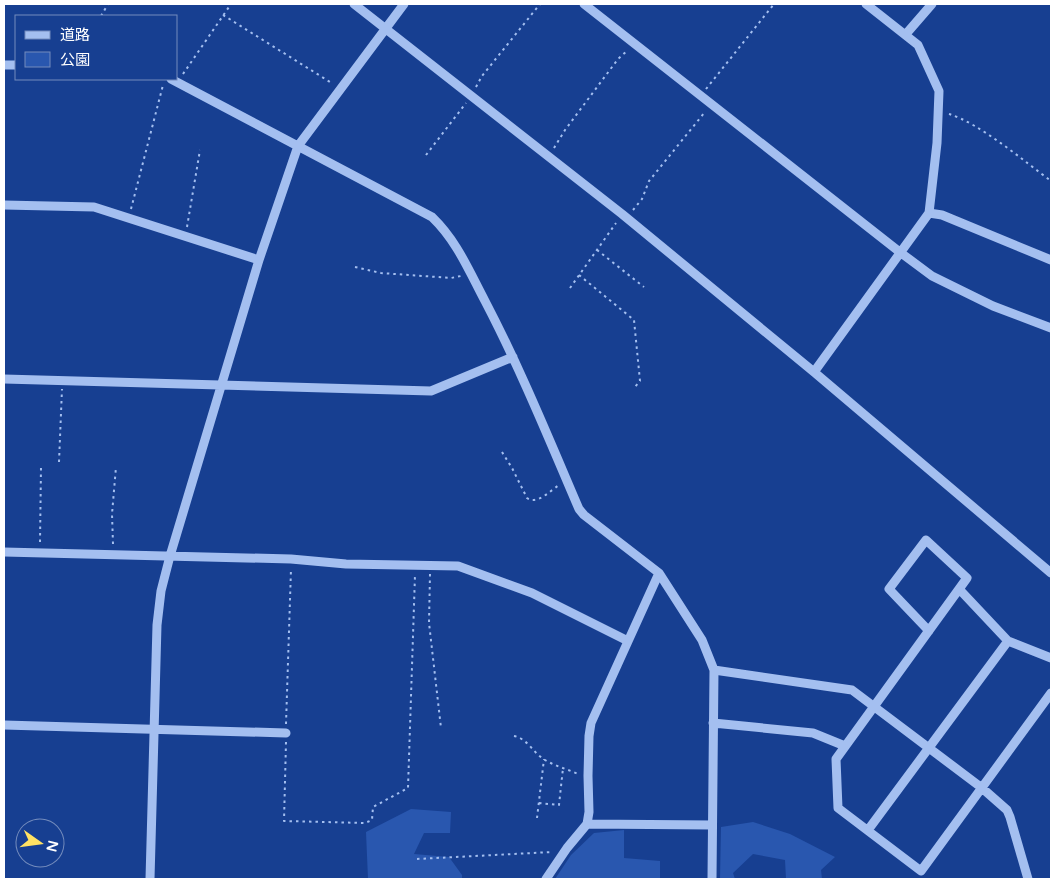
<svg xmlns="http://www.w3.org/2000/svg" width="1055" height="883" viewBox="0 0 1055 883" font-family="'Varela Round','Noto Sans JP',sans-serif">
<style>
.green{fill:#2957af}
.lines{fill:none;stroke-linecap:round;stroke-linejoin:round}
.path{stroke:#a4bff0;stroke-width:2;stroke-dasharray:2.5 4;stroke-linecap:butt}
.minor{stroke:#a4bff0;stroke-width:9}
</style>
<rect width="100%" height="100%" fill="#173f91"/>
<!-- green -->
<path class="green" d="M411,809L451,812L450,833H424L414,854L449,857L462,875V879H368L366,832Z
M753,822L790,834L835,857L821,870L822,879H786L785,860L753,854L733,873L735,879H720L721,827Z
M624,830V858L660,861V879H555L571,855L594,833Z"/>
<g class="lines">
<!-- path -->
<path class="path" d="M223,15L330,82
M101,16L108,4
M183,74L231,4
M476,87L482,76L540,4
M706,89L774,4
M949,114C979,123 1024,161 1051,181
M554,148L565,130L618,59L628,50
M426,155L466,103
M131,209L163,85
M633,210L642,199L649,181L705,112
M187,227L200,150
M597,250L644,287
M355,267L381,273L451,278L461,276
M579,275L634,320L640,381L634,388
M570,288L616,223
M502,452L512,468L527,498C537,505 550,491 559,485
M59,462L62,389
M40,542L41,467
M113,544L112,514L116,467
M430,574L429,623L441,728
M286,724L291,569
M514,736C528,739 533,753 545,760C555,766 567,769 578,774
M286,742L284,821L365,823L372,820L373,807L408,788L415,575
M539,803L559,805L563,768
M537,818L544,759
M417,859L552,852"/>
<!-- minor -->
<path class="minor" d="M354,4L622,214L814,372L1051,573
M584,4L901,253L932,276L993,306L1051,328
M906,34L932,4
M4,65H16
M171,79L432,217C457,241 469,271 485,301C520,368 549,439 579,509L584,515L659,573L702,640L714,670L712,879
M4,205L94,207L259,260
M929,213L942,215L1051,260
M814,372L929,213L937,143L939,91L918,45L866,4
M4,379L431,391L513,357
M4,552L291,559L346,564L458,566L532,593L628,641
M960,590L1008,641L1051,658
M929,631L889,589L926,540L967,578L836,759L838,808L921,871L1051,693
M714,670L852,690L982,788L1007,810L1010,817L1028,879
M713,723L813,733L845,746
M4,725L286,733
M587,824L712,825
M868,830L1008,641
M150,879L157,625L161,591L170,556L259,260L298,146L404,4
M546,879L567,848L587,824L589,812L588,776L589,736L591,723L659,573"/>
</g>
<!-- border -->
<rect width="1055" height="883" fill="none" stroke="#ffffff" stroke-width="10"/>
<!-- legend -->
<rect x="15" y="15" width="162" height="65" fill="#173f91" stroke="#748cbd"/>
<rect x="25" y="31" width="25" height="8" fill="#a4bff0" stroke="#748cbd"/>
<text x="60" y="40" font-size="15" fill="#ffffff">道路</text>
<rect x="25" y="52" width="25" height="15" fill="#2957af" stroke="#748cbd"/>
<text x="60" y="65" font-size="15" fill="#ffffff">公園</text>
<!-- north arrow -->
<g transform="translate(40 843) rotate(104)"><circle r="24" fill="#173f91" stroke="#748cbd"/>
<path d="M0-4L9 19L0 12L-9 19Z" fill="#ffe263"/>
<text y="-8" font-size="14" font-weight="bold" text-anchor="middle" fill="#ffffff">N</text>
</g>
</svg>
